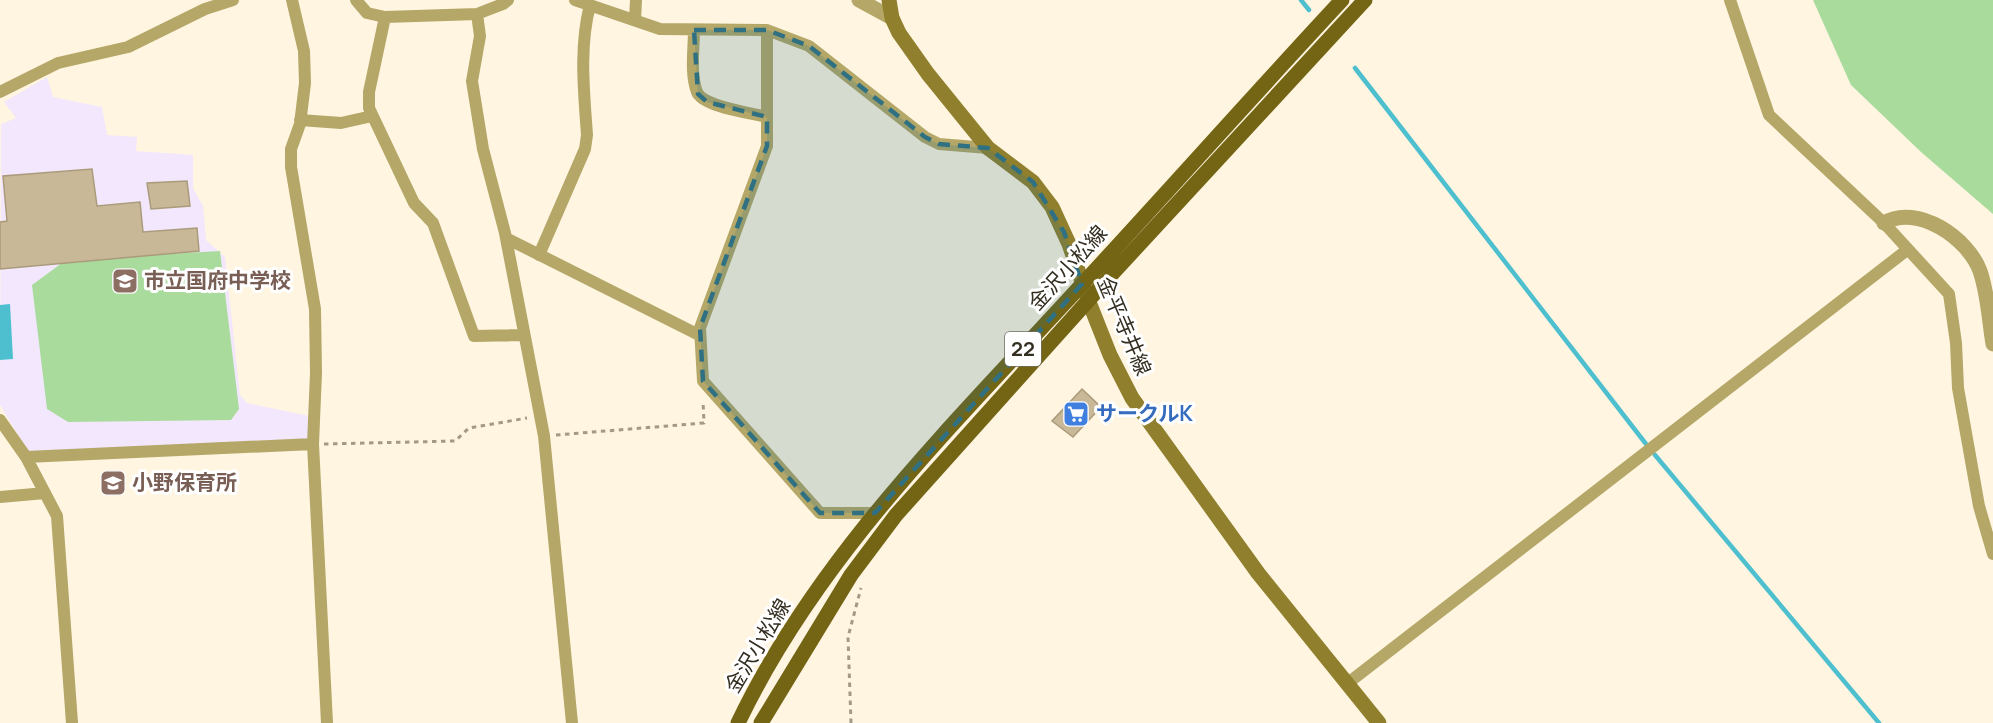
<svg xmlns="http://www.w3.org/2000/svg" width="1993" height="723" viewBox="0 0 1993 723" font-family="Manrope,'Noto Sans JP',sans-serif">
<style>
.education{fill:#f2e7fc}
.green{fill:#a9db9c}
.water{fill:#4ebfcf}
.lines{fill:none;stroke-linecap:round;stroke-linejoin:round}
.stream{stroke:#4ebfcf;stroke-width:4.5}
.building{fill:#c8b898;stroke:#aa9b7b;stroke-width:1.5}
.path{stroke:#a29a89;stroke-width:3;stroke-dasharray:4.5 4.5;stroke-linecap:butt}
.minor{stroke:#b4a767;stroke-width:12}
.tertiary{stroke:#b4a767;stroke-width:15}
.secondary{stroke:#90802e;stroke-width:15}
.primary{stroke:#746515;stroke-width:15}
.marked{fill:#2f7183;fill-opacity:0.2;stroke:#2f7183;stroke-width:4.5;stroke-dasharray:12 8;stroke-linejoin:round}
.labels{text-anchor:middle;stroke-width:6;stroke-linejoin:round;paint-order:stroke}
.shield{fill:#fff;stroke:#716d64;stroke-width:1.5}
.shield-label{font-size:20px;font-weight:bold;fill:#342e21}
.street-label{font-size:21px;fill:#342e21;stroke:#fff}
.education-label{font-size:21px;font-weight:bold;fill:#785e54;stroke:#fff;text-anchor:start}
.shop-label{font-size:21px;font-weight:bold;fill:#366cbe;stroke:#fff;text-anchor:start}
</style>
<rect width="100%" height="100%" fill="#fff5e1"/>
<!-- education -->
<path class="education" d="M47,77L53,97L102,107L107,135L137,137L136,151L193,155V188L203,206L206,240L225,257L240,395L247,403L309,416L308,440L30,455L0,405L1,124L16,118L4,102Z"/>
<!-- green -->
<path class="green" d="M1813,0H1993V214L1921,152L1851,85Z
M220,251L239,409L231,420L68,422L47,409L32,285L66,260Z"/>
<!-- water -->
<path class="water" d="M10,304L13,359L0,360V305Z"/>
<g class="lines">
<!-- stream -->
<path class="stream" d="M1301,0L1309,10
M1355,68L1646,444
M1655,455L1879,723"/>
</g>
<!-- building -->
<path class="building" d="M92,169L97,206L140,202L143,232L197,228L199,251L0,269V222L7,221L3,176Z
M187,181L190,206L151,209L147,183Z
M1082,389L1101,407L1073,437L1052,421Z"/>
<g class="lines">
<!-- path -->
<path class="path" d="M556,435L704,423L703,401
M324,444L455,441L469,428L527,418
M851,723L848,637L861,588"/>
<!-- minor -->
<path class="minor" d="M292,0L304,51L305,83L300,124L291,149V167L315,309L316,373L313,444L327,723
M356,0L367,13L385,17L477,14L503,4L508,0
M575,0L660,29L767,30L809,46L925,137L939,144L988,148
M1730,0L1769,115L1884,223L1949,294L1956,343L1958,388L1979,506L1993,554
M477,14L480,36L472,81L483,149L505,233L544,436L572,723
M385,17L369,92V108L414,203L433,223L474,336L524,335
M635,20L636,0
M694,30C694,49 690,74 697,92C703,107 752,113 767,117
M767,30V146L700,328L703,381L820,513H875
M0,92L58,63L128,47L205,9L233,0
M300,120L341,123L372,116
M506,238L699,335
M539,255L585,149L587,135C584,92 579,47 590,5
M0,420L26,457L57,516L72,723
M26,457L313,444
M0,497L45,493
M1348,683L1907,250"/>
<!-- tertiary -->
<path class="tertiary" d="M859,0L892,18
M1884,223C1917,203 1968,238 1980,271C1988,294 1989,320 1993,344"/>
<!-- secondary -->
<path class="secondary" d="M889,0L892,18L899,33L928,74L988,148L1033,182L1052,207L1069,244L1089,302L1110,355L1132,398L1258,573L1379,723"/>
<!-- primary -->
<path class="primary" d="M738,723C815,562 943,435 1063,305C1157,204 1248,101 1342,0
M761,723L851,575L896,515L1112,274L1365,0"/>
</g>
<!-- marked area -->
<path class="marked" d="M694,30H767L809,46L925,137L939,144L988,148L1033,182L1064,232L1082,284L875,513H820L703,381L700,328L767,146V117L707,102L698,94Z"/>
<!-- icons -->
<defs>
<g id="school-square" transform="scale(1.35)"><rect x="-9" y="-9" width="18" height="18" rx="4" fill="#8d6e63" stroke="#fff"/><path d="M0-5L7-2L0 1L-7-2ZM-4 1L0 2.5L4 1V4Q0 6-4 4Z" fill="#fff"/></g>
<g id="supermarket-square" transform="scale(1.35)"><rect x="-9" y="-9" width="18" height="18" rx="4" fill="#3f7fe0" stroke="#fff"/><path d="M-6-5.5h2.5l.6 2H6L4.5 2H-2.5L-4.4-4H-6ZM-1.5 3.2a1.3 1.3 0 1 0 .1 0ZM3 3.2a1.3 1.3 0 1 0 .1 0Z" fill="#fff"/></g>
</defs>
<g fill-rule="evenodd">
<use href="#school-square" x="125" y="281"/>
<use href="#supermarket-square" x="1076" y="414"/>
<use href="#school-square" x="113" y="483"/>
</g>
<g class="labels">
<!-- shield labels -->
<rect class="shield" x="1005" y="332" width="36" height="34" rx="4.5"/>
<g class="shield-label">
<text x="1023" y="356">22</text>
</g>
<!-- street labels -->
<g class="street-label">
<text transform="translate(1068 268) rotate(-48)" y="7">金沢小松線</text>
<text transform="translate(1124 326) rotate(67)" y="7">金平寺井線</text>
<text transform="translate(758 646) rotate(-59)" y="7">金沢小松線</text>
</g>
<!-- education labels -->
<g class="education-label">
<text x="144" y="288">市立国府中学校</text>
<text x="132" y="490">小野保育所</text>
</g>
<!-- shop labels -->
<g class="shop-label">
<text x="1096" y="421">サークルK</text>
</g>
</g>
</svg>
